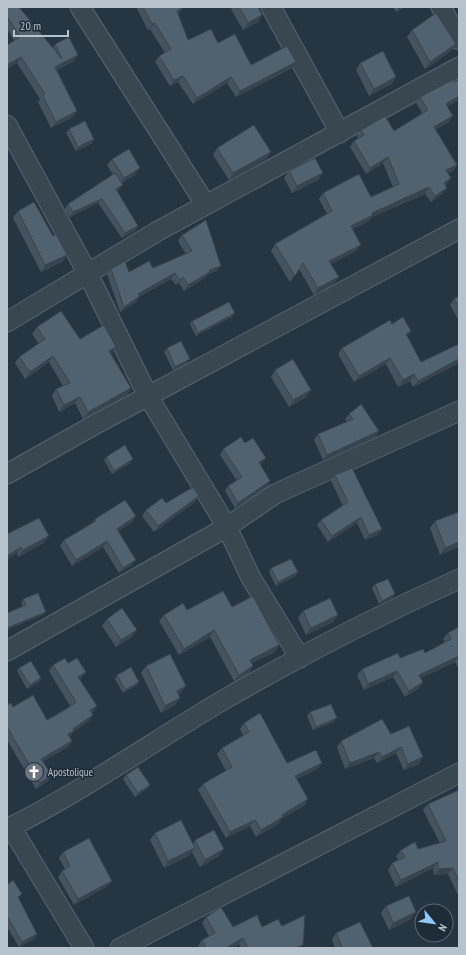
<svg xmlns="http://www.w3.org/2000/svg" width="466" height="955" viewBox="0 0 466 955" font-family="'PT Sans Narrow',sans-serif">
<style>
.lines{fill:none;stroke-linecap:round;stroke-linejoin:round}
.street-casing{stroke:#57656f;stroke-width:21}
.street{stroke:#394751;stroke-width:19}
.wall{fill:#45535f}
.shaded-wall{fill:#38444e}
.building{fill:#50616f;stroke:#38444e}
.labels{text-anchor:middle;stroke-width:3;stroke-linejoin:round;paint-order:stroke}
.poi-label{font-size:11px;fill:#b6c2cc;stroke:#1e2c37;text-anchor:start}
</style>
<rect width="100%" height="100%" fill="#253642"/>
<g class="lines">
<!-- street casing -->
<g class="street-casing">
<path id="street" d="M80,7L206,205
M271,7L340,133
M441,7L459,40
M7,125L88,274L148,396L227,527L251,578L300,658
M7,322L158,231L459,67
M7,474L96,424L459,229
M7,651L227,527L275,494L459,411
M11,827L84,948
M7,829C83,791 152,742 225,699C301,655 379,615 459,579
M120,948L459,773"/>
</g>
<!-- street -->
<use href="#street" class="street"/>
</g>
<!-- wall -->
<path class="wall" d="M7,7L53,48L55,44L74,61L57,70L73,117L51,128L38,102L40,99L17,63L14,41L7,29Z
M136,7H183L179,13L178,14L188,40L218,43L251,65L296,62L292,68L236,97L227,83L193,104L178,82L170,86L155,62L159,56L165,53L150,29L148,30Z
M233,7H258L262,15L258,22L243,30L231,9Z
M393,7H405L396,12Z
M412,30L456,44L451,51L425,69L407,37Z
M360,63L392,84L369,96L356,70Z
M420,97L448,106L449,122L435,130L457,165L453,171L448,173L447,184L445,186L447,188L442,194L431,202L425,194L372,217L369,221L353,229L356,251L331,264L335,283L314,295L299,269L290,282L271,251L275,244L327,214L319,199L323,193L371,197L393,187L383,163L366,174L350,147L354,141L358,139L357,136L361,130L394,131L422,113L416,103Z
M69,129L94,139L92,143L76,151L66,133Z
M217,148L271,152L266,159L229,180L213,155Z
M112,159L135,175L122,183L120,189L117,191L138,226L135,231L122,238L98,203L70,217L65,209L68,204L113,175L107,165Z
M289,171L318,180L292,193L284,178Z
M18,211L53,236L67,255L62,262L41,272L13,218Z
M182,235L221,266L217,271L208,274L206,277L184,291L179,283L176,285L171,279L140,296L136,302L120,312L107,274L111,269L129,272L153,268L186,254L178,241Z
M459,296V321L450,305L454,299Z
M232,317L196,336L190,324L192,321Z
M392,324L411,331L407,336L421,362L459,344V363L413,387L410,381L398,387L386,364L354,382L338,354L342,348Z
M37,327L80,339L111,354L131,388L127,395L83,419L75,403L59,412L52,396L56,389L63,386L49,362L25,379L15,363L19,357L39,344L32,334Z
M167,348L187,363L173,370L164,352Z
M275,370L311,390L306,397L289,407L271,377Z
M349,414L376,437L323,460L314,440L318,434L347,422L345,419Z
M223,449L262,463L260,465L270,481L267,486L235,508L225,491L228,486L237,481L220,455Z
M106,457L131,463L112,474L104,460Z
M335,475L382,529L378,535L365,540L357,523L328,542L317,525L321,520L343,506L331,481Z
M195,502L154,532L142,516L146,510L166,503Z
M459,512V547L440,555L430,528L435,521Z
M136,516L132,522L118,531L132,565L119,573L103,547L72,566L60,546L64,540L92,523L95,519Z
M7,534L44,543L18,557L17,553L7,559Z
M271,568L298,572L295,576L276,586L269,572Z
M375,584L392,598L379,604L372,588Z
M23,599L43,615L22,606L21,603Z
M232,607L275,652L252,663L253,666L249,673L234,681L210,637L179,655L159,621L164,615L187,610Z
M303,611L338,615L333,622L306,635L298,618Z
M107,619L132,637L116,647L102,626Z
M459,627V669L455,662L421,678L419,688L405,697L393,677L364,690L357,675L362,669L400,658L425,653L445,642L443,639L448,633Z
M68,663L86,672L81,678L80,679L93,712L91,713L93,715L89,721L74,731L69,737L72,741L68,747L43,761L48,781L36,789L7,740V705L47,720L70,706L49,671L53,665Z
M146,666L181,693L178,695L180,698L175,705L161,713L141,673Z
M19,668L41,678L39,682L27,689L17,671Z
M117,675L137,685L123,693L115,679Z
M310,712L334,722L313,730L307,716Z
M244,723L287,763H322L317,769L297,779L308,799L304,806L282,818L278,824L256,837L250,826L226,838L198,790L203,784L226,771L217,754L222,748L243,736L240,729Z
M391,734L419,764L404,770L396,753L377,763L374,758L345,769L337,747L341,741Z
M126,775L147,789L135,797L123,779Z
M459,790V894L458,895L448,874L434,875L433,868L396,887L388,870L392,863L398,860L396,856L401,850L418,849L440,843L423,810L428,804Z
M155,833L193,844L195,840L219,856L200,867L192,852L190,855L164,868L150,840Z
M63,852L112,881L108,886L74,905L58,877L62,871L65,869L59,858Z
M7,885L19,899L37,934L34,939L19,947L7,927Z
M386,906L411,919L389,930L381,913Z
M206,917L233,927L282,926L300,948H241L239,944L233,948H199L198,946L202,940L209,936L202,923Z
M336,933L373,948H335L332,940Z"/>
<!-- shaded-wall -->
<path class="shaded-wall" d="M183,7L179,13L173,17L177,11Z
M401,7H405L396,12L398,9Z
M262,15L258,22L243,30L248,23Z
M155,23L150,29L148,30L152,24Z
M456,44L451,51L425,69L430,62Z
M78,55L74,61L51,73L55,67Z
M21,57L17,63L7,69V65Z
M296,62L292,68L236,97L240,91Z
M183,76L178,82L170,86L174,80Z
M231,77L227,83L193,104L197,98Z
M396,77L392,84L369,96L374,89Z
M459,96V100L442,110L446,104Z
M77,111L73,117L51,128L56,122Z
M453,116L449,122L429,133L434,127Z
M94,139L92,143L76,151L78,147Z
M271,152L266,159L229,180L233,173Z
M388,157L383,163L366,174L370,168Z
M457,165L453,171L442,176L446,170Z
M140,168L135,175L119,185L124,178Z
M323,173L318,180L292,193L297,186Z
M451,178L447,184L439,189L444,183Z
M123,185L120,189L113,194L116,189Z
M429,187L425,194L372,217L369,221L347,232L351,226L372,213Z
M447,188L442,194L431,202L435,196Z
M102,199L98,203L70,217L73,212Z
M138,226L135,231L122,238L125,233Z
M361,245L356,251L325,267L329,261Z
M67,255L62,262L41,272L45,265Z
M221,266L217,271L208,274L206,277L184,291L188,285L209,270Z
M175,273L171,279L134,300L138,294Z
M183,277L179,283L176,285L180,280Z
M339,277L335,283L314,295L318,288Z
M140,296L136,302L120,312L124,307Z
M235,313L232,317L196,336L198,333Z
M411,331L406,338V334Z
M116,347L112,354L105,358L109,351Z
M53,356L49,362L25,379L30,372Z
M390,358L386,364L354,382L359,376Z
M190,359L187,363L173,370L175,367Z
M459,359V363L413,387L418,381Z
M414,374L410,381L398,387L403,380Z
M131,388L127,395L83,419L88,412Z
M311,390L306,397L289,407L293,400Z
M80,397L75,403L59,412L64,405Z
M379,431L376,437L323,460L327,455Z
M266,458L262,463L255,468L259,462Z
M133,459L131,463L112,474L114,471Z
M270,481L267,486L235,508L238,503Z
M199,496L195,502L154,532L158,526Z
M136,516L132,522L113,535L117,529Z
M361,517L357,523L328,542L332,536Z
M382,529L378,535L365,540L369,535Z
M49,536L44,543L18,557L23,550Z
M107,541L103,547L72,566L76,560Z
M459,542V547L440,555L445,548Z
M21,547L17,553L7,559V556Z
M136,560L132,565L119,573L123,568Z
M298,572L295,576L276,586L278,582Z
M395,594L392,598L379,604L382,601Z
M46,612L43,615L7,630V628Z
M338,615L333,622L306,635L311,628Z
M137,630L132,637L116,647L121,640Z
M214,630L210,637L179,655L184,649Z
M279,645L275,652L245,666L250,660Z
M459,656L455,662L414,681L419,675Z
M253,666L249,673L234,681L239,675Z
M397,671L393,677L364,690L368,684Z
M86,672L81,678L74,683L78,677Z
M41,678L39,682L27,689L30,685Z
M139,682L137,685L123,693L125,690Z
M423,682L419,688L405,697L409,691Z
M186,686L181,693L172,698L177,691Z
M180,698L175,705L161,713L165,706Z
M97,706L93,712L86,716L90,710Z
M93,715L89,721L74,731L70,737L64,740L68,734L73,729Z
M337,718L334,722L313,730L316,727Z
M72,741L68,747L37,765L41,759Z
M401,747L396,753L377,763L382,757Z
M379,752L374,758L345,769L350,763Z
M423,757L419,764L404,770L408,764Z
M322,763L317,769L290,782L295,776Z
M52,775L48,781L36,789L40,783Z
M150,785L147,789L135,797L138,793Z
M308,799L304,806L282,818L278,824L256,837L261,830L282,815Z
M255,820L250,826L226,838L230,832Z
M195,848L190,855L164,868L168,861Z
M224,849L219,856L200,867L205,860Z
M438,862L433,868L396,887L401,880Z
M453,868L448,874L434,875L438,869Z
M112,881L108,886L74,905L78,899Z
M416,912L411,919L389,930L393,923Z
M37,934L34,939L19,947L22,942Z
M243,938L239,944L233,948H226Z
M303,945L300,948H295Z"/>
<!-- building -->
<path class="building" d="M7,7H19L62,59L55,44L69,37L78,55L55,67L77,111L56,122L43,96L45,94L21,57L7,65V45L20,37L11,22L7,17Z
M143,7H183L177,11L188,40L211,29L218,43L235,34L251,65L287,46L296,62L240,91L231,77L197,98L183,76L174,80L159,56L171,49L155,23L152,24Z
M239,7H258L262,15L248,23Z
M436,13L456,44L430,62L412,30Z
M383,51L396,77L374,89L360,63Z
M459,79V96L446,104L453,116L434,127L457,165L446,170L451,178L444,183L447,188L435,196L429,187L372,213L373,215L351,226L361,245L329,261L339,277L318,288L303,263L295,276L275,244L332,211L323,193L359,174L371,197L399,184L388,157L370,168L354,141L364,135L361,130L385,116L394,131L428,110L420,97L452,80L454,82Z
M85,121L94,139L78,147L69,129Z
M254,125L271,152L233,173L217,148Z
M129,149L140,168L124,178L112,159Z
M315,158L323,173L297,186L289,171Z
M115,173L123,185L116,189L138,226L125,233L102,199L73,212L68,204Z
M34,202L53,236L56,234L67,255L45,265L18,211Z
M206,220L221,266L209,270L210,272L188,285L183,277L180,280L175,273L138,294L140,296L124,307L111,269L125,261L129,272L149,261L153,268L192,251L182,235Z
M459,296V307L454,299Z
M229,302L235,313L198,333L192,321Z
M61,311L80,339L104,325L116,347L109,351L131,388L88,412L80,397L64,405L56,389L70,383L53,356L30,372L19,357L45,339L37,327Z
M403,317L411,331L406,334L421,362L459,344V359L418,381L414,374L403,380L390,358L359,376L342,348L390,320L392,324Z
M181,341L190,359L175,367L167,348Z
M293,359L311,390L293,400L275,370Z
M361,404L379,431L327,455L318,434L353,419L349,414Z
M241,437L245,443L253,438L266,458L259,462L270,481L238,503L228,486L242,477L223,449Z
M125,445L133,459L114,471L106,457Z
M352,468L382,529L369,535L361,517L332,536L321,520L348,502L335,475Z
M193,487L199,496L158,526L146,510L162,498L166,503Z
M125,500L136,516L117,529L136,560L123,568L107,541L76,560L64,540L96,521L95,519Z
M459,512V542L445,548L435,521Z
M39,518L49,536L23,550L21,547L7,556V534Z
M291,559L298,572L278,582L271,568Z
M388,579L395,594L382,601L375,584Z
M223,591L232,607L253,596L279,645L250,660L253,666L239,675L214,630L184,649L164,615L183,603L187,610Z
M38,593L46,612L7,628V613L26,605L23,599Z
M330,598L338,615L311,628L303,611Z
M122,608L137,630L121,640L107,619Z
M459,627V656L419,675L423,682L409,691L397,671L368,684L362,669L398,653L400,658L423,649L425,653L451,639L448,633Z
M170,654L186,686L177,691L180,698L165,706L146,666Z
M65,658L68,663L77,658L86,672L78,677L97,706L90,710L93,715L73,729L74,731L68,734L72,741L41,759L52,775L40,783L7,727V705L11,703L13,707L33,695L47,720L65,710L76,702L53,665Z
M31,661L41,678L30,685L19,668Z
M131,667L139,682L125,690L117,675Z
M331,704L337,718L316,727L310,712Z
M260,713L287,763L316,750L322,763L295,776L308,799L282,815L283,817L261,830L255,820L230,832L203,784L232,767L222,748L249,732L244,723Z
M382,719L391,734L409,726L423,757L408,764L401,747L382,757L379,752L350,763L341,741Z
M138,767L150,785L138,793L126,775Z
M459,790V881L453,868L438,869V862L401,880L392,863L405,857L401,850L415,842L418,849L446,841L428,804Z
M181,820L195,848L168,861L155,833Z
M214,830L224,849L205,860L195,840Z
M89,838L112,881L78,899L62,871L70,866L63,852Z
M13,880L22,894L18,897L37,934L22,942L7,916V885Z
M409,896L416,912L393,923L386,906Z
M221,907L233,927L257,915L262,927L278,919L282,926L305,915L303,945L295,948H248L243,938L226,948H206L202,940L215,933L206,917Z
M360,922L373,948H343L336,933Z"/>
<!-- icons -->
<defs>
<g id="church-disc" transform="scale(1)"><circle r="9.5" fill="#6b7280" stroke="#1e2c37"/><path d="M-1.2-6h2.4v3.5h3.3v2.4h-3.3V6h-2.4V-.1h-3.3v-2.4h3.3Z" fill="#fff"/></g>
</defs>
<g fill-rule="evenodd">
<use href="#church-disc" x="34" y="772"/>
</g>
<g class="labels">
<!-- poi labels -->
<g class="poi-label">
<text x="48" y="776">Apostolique</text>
</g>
</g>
<!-- border -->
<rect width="466" height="955" fill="none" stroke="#b6c2cc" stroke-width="16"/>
<!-- north arrow -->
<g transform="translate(434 923) rotate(119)"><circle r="19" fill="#1e2c37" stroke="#5b6873"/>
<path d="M0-3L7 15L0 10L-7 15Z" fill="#8cc8fb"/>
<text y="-6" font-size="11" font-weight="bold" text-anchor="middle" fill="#b6c2cc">N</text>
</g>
<!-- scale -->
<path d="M14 30v6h54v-6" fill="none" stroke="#b6c2cc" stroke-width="2"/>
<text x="20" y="30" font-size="12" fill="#b6c2cc" stroke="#1e2c37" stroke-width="3" paint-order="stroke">20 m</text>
</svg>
